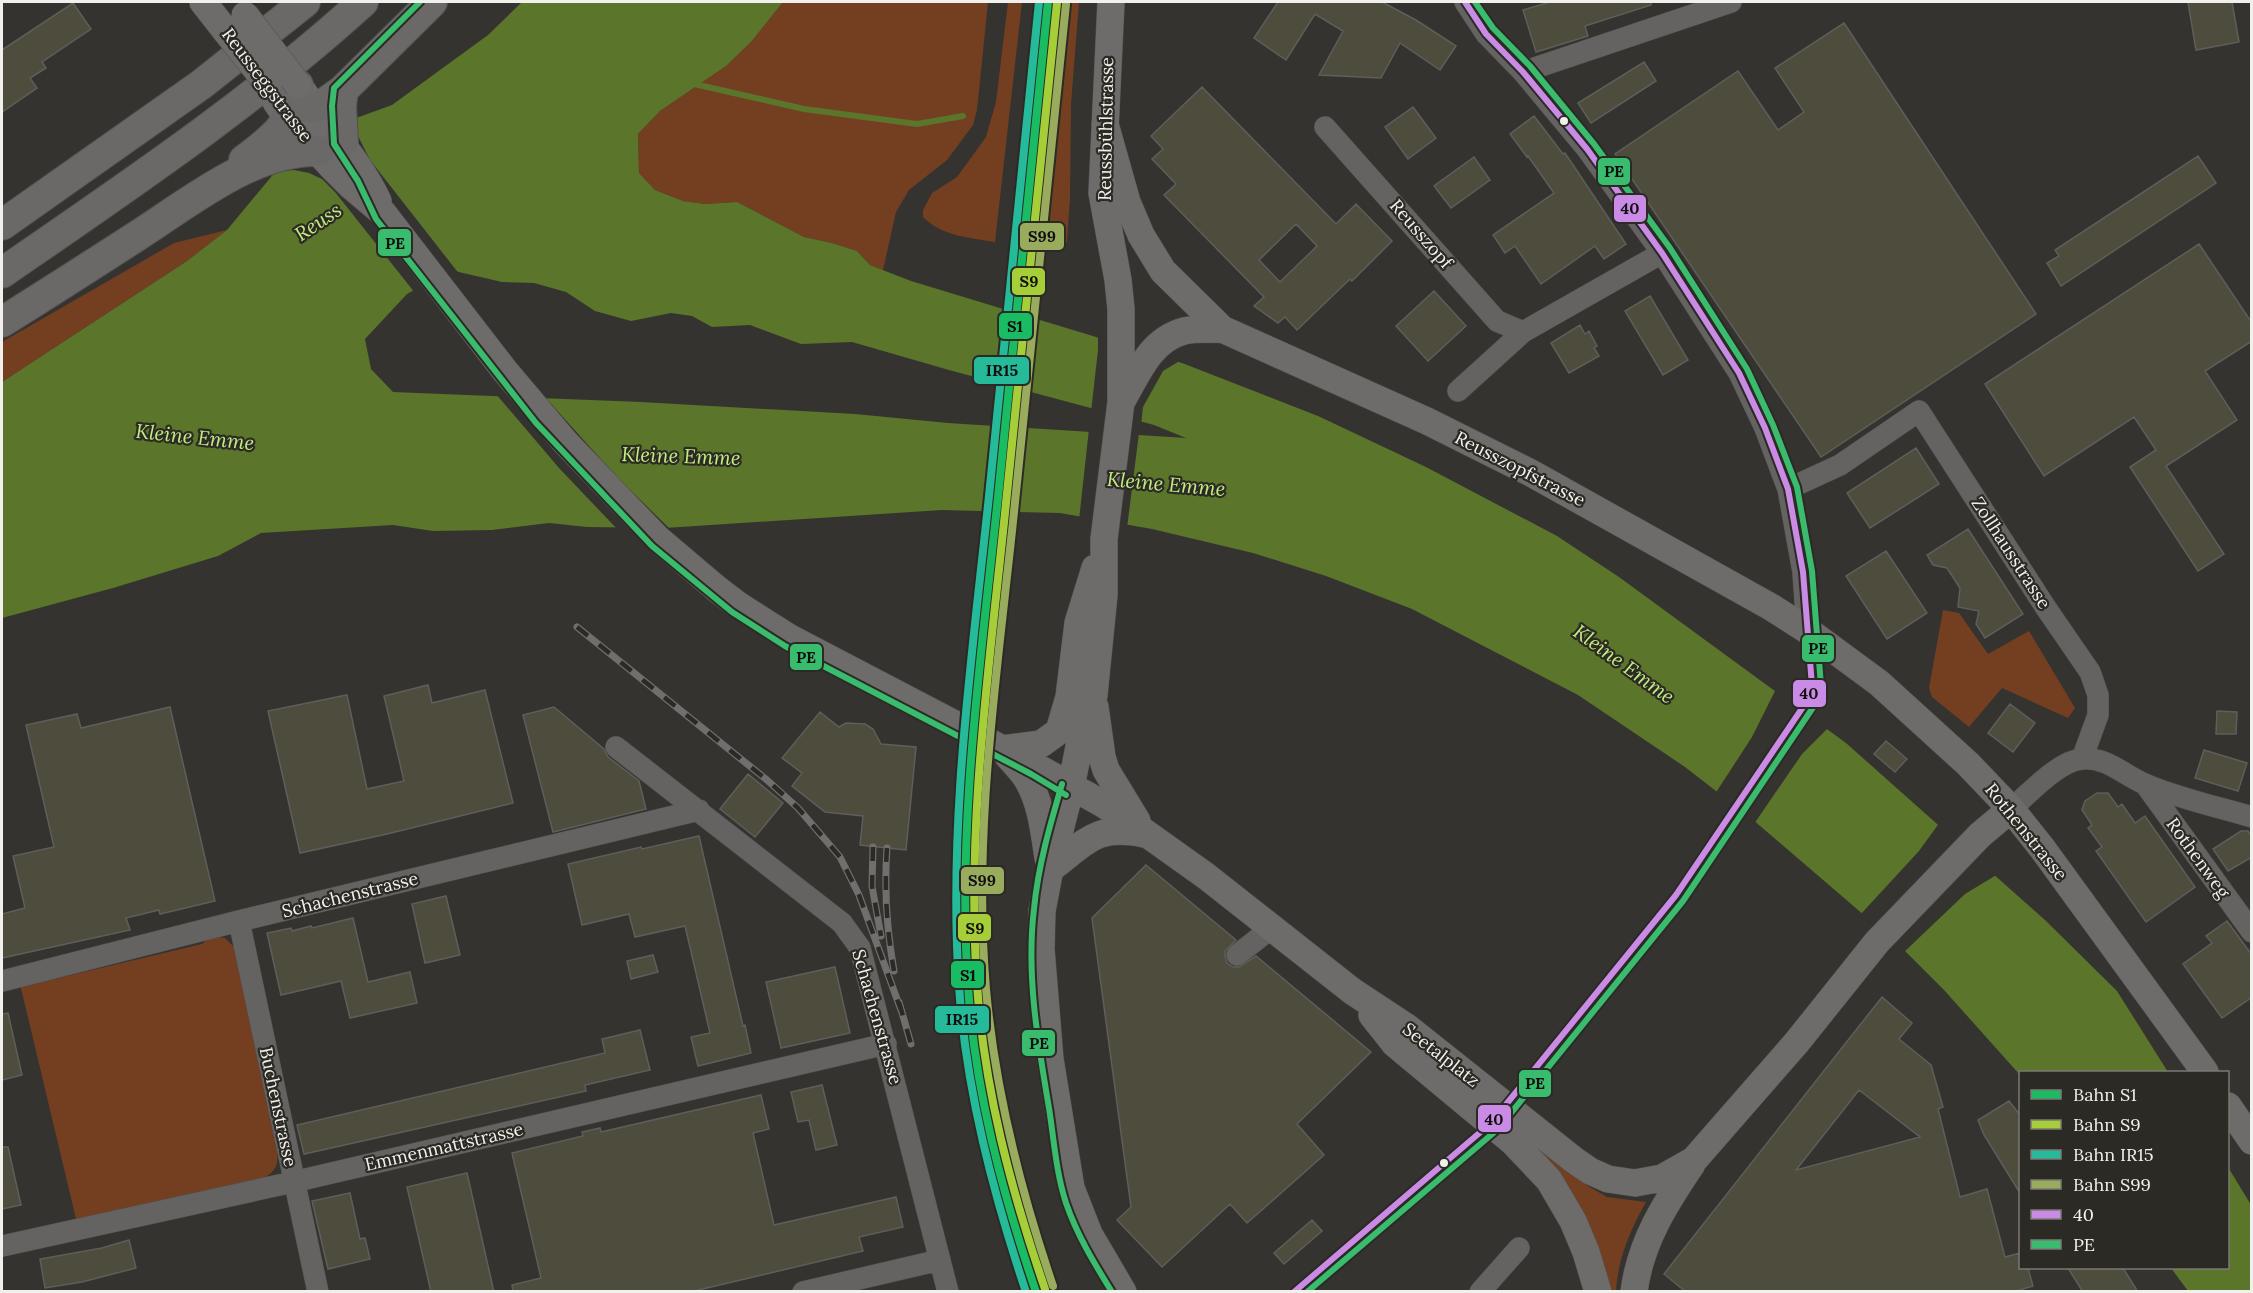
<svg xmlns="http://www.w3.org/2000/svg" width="2253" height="1293" viewBox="0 0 2253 1293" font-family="Lora,serif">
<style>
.green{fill:#733f20}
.water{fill:#5b752b;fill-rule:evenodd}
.pier{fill:#343330}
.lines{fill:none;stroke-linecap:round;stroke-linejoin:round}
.stream{stroke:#5b752b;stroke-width:6}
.building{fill:#4d4c3d;stroke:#5e5e5b;stroke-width:1.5;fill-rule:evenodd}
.minor-casing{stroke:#52514f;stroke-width:22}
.major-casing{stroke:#52514f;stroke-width:28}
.highway-casing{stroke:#52514f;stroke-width:32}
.minor{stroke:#646362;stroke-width:21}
.major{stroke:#6d6c6a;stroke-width:27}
.highway{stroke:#6a6967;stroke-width:30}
.rail-casing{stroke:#706f6e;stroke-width:7}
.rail{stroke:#2c2a24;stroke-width:4.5;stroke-dasharray:14;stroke-linecap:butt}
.major-bridge-casing{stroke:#52514f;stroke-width:28;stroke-linecap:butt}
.major-bridge{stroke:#6d6c6a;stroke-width:27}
.bus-1-casing{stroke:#2c2a24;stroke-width:10}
.bus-2-casing{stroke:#2c2a24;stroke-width:10}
.bus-1{stroke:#ca8be6;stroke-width:6}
.bus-2{stroke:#39bc6e;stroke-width:6}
.rail-1-casing{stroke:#2c2a24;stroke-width:12}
.rail-2-casing{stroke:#2c2a24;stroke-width:12}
.rail-3-casing{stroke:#2c2a24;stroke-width:12}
.rail-4-casing{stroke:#2c2a24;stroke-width:12}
.rail-1{stroke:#1abc63;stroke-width:8}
.rail-2{stroke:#a6ce38;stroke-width:8}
.rail-3{stroke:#25ba9a;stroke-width:8}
.rail-4{stroke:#99ab5d;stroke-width:8}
.bus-dot{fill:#f2f0ec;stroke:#2c2a24;stroke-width:2}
.labels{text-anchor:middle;stroke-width:4.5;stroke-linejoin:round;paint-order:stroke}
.street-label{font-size:18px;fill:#f2f0ec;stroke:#2c2a24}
.water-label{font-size:20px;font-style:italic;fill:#c3ed81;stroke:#2c2a24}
.line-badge{stroke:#2c2a24;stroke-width:2}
.pale-badge-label{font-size:16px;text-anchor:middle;font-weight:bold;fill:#111}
</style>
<rect width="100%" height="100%" fill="#343330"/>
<!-- green -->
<path class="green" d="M783,2H988L977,110L973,125L947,160L909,190L896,212L883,270L870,265L857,251L832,243L804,237L737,202L705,204L683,201L655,190L639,173L638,134L660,111L726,66L751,42Z
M1008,2H1022L995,242C971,238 941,236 923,217V210L932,193L957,177L986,137L996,102Z
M1060,2H1079L1071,104L1070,197L1067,242L1058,248L1032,246L1039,211Z
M227,230L187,261L2,382V342L174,243Z
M1943,610L1959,613L1988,654L2029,631L2075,708L2068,718L2002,688L1969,727L1932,697L1929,688Z
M217,937L225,938L235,948L276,1142C279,1164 279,1171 258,1181L77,1223L20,984L46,981L202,944L208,939Z
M1526,1136L1588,1186L1607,1197L1646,1202C1630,1230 1618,1259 1616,1291H1607Z"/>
<!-- water -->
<path class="water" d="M522,2H783L751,42L726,66L660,111L638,134L639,173L655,190L683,201L705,204L737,202L804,237L832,243L857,251L870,265L911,281L1182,363L1318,416L1426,467L1557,536L1619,577L1846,743L2045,920L2117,991L2168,1072H2020V1075L1944,990L1900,946L1752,819L1685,767L1578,695L1412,609L1326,576L1253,553L1152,529L1060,513L942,510L665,528L587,527L549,523L492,530L433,531L393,525L261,533L218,556L113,588L2,618V382L187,261L227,230L281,165L312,134L392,105L488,35ZM450,270L502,282L534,283L566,292L595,311L631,321L671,313L692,316L712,327L750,325L801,344L852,342L949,370L1154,425L1186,438L948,423L855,414L641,402L393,392L371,369L365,339L407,294Z
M2228,1167L2251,1205V1291H2188L2171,1268H2228Z"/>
<!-- pier -->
<path class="pier" d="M356,125L358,136L370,160L460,275L451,273L415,293L335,192L322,179L309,173L294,170L281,171Z
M1098,334L1181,360L1163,371L1143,407L1141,425L1091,412L1098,350Z
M496,394L544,396L616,476L672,531H619L559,468Z
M1089,429L1139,433L1127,528L1079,520Z
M1776,689L1829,727L1802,754L1754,824L1715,794L1752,737Z
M1940,822L1998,874L1965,894L1903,953L1860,915L1919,851Z"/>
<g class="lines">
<!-- stream -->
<path class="stream" d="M690,83L804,109L917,124L963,116"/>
</g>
<!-- building -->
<path class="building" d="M1278,2H1382L1416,20L1456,46L1440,70L1400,43L1381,78L1319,75L1343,31L1315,14L1286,60L1254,38Z
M1550,2H1651V5L1585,26L1588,36L1536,52L1523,10Z
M2188,2H2232L2239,42L2196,50Z
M73,3L91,29L42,62L46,68L30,78L37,88L2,112V50Z
M1844,23L2036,314L1821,457L1615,154L1738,71L1778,130L1804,112L1775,68Z
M1644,62L1656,81L1591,123L1578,103Z
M1202,87L1336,224L1356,204L1392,241L1352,281L1350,279L1297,330L1285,317L1278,323L1254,306L1264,297L1164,195L1176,184L1152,159L1163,149L1151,136ZM1296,224L1317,246L1280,282L1259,260Z
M1413,107L1436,138L1408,159L1385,127Z
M1534,116L1563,154L1565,153L1626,244L1604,259L1595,246L1541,284L1515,246L1505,253L1493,235L1554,193L1528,156L1527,157L1510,134Z
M2198,156L2216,183L2061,286L2047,263L2059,256L2055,250Z
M1474,157L1490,180L1451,208L1434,186Z
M2199,244L2252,323V341L2205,371L2237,420L2166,466L2224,554L2198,571L2130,467L2156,450L2134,417L2044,476L1985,384Z
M1434,291L1466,326L1428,361L1396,326Z
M1650,296L1688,360L1663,375L1625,311Z
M1580,325L1585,334L1589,331L1597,346L1594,348L1599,356L1569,373L1551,343Z
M1916,448L1939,484L1870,528L1847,493Z
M1968,529L2023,614L1985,638L1976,624L1979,611L1958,607L1960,588L1947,568L1933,565L1927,555Z
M1886,551L1927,613L1887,639L1846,576Z
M428,685L432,703L485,690L513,803L387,834L300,853L268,711L347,695L367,789L404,781L384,696Z
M2010,704L2035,723L2013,752L1988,733Z
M170,707L215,901L160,914L159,910L126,918L130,930L2,958V914L25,908L13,856L54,847L26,725L77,714L81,728Z
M554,707L604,749L608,757L639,781L646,809L553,832L523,715Z
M2217,711L2237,712L2236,734H2216Z
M820,712L839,727L846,723L865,724L873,729L881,744L916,747L906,850L860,845L863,816L825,812L792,786L802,773L782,758Z
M1886,741L1907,759L1895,772L1874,754Z
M2204,750L2247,763L2238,791L2195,778Z
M748,774L783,803L755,837L720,809Z
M2097,793H2108L2118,807L2122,804L2135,823L2145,816L2195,887L2146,922L2096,851L2102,847L2088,828L2092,825L2082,810L2085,801Z
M2241,831H2248L2252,837V857L2228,871L2213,849Z
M699,836L743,1026L745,1025L751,1053L698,1066L691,1037L710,1033L685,926L635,937L629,914L582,925L568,864L641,847L642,849Z
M1146,865L1236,940L1225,951V957L1227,963L1233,967H1239L1256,956L1371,1052L1297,1124L1324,1155L1247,1223L1230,1204L1162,1267L1117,1220L1131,1207L1092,918Z
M446,896L460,955L425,963L412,904Z
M353,918L368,982L410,972L417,1003L350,1018L341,981L281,995L267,933L291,928L292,931L311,926L312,928Z
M2227,921L2252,955V997L2222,1018L2183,964L2212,943L2206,936Z
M653,955L658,972L631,979L627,961Z
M835,967L850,1033L781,1048L766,982Z
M1882,997L1912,1023L1899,1039L1931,1065L1943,1107L1938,1109L1960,1197L1987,1189L2005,1257L2020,1253V1268H2028L2033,1286L2013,1292H1686L1664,1274ZM1859,1090L1920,1137L1796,1170Z
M8,1013L22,1075L2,1080V1014Z
M640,1030L650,1070L585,1085L586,1091L304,1154L297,1125L605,1053L602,1039Z
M822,1085L837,1145L816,1150L809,1120L798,1122L791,1092Z
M761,1095L769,1129L753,1133L774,1225L896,1197L903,1227L859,1237L863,1251L690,1292H513L512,1285L541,1278L512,1153L583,1136L582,1132L600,1128L601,1132Z
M2009,1101L2020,1115V1193L1984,1135L1978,1120Z
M2,1147H8L21,1205L2,1209Z
M467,1173L494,1292H431L407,1187Z
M350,1193L360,1239L365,1238L370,1259L328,1269L312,1201Z
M1312,1220L1322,1231L1284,1264L1274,1253Z
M129,1240L136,1268L82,1282L45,1288L40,1259L102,1248Z
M2068,1268H2123L2138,1292H2083Z"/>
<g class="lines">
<!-- minor casing -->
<g class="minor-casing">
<path id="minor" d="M1465,2L1486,34L1523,72L1587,149L1662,253L1739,373L1765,428L1788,489L1803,572L1807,630
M1523,72L1731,2
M1325,127L1497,321L1523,332
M1458,391L1523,332L1662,253
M1788,489L1840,465L1919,411L2046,608L2090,672L2098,695V715L2082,759
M616,747L842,923L860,948L948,1292
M2145,784L2252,932
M2011,809C2029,794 2058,761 2082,759C2106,756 2125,776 2145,784C2177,798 2218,807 2252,817
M239,921L318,1292
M1237,955L1273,927
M2,981L239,921L699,810
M2,1246L293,1182L886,1044
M803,1292L940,1260
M1480,1292L1519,1248"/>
</g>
<!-- major casing -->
<g class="major-casing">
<path id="major" d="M203,2L225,30
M1111,2L1102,193L1118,280L1121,309V402L1104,539V595L1094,695L1081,737L1071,787L1050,869L1042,911L1041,949L1050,1059L1071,1188L1089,1234L1123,1292
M302,90C327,128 358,159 378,201
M276,102L288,119L333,168L351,186L383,213L505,371L565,442L658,539L717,589L738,605L790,638L1035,766L1103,804L1126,819L1206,876L1352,991L1408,1028L1574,1160L1590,1171L1608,1179L1635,1183L1662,1178L1694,1160L1797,1042L1877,942L1980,835L2011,809
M1105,124L1127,202L1141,235L1163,271L1222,329L1427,421L1531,473L1771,607L1807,630L1879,683L1968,764L2011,809L2042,848L2205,1072
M1123,399C1139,371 1151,340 1184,331C1196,328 1210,330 1222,329
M1095,707L1102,757L1106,770L1137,821
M1002,749L1041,744L1059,731L1069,697L1078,623L1095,568
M1008,756C1015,764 1022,771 1027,779C1041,802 1044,831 1048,858
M1050,869C1087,842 1095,824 1144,834
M1372,1015L1395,1044L1513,1142L1549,1180L1573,1221L1586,1252L1598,1292
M2228,1106L2252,1141
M1634,1292C1640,1243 1665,1204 1692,1164"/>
</g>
<!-- highway casing -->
<g class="highway-casing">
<path id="highway" d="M268,84L283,97L302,106L313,107L322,105L343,90L432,2
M343,142L341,106L343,90
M244,160C276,136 290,126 298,85
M2,225L202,84L305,2
M2,273C125,188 252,103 363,2
M2,322C47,294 92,265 137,236C190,202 253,150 318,151"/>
</g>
<!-- minor -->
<use href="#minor" class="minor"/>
<!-- major -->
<use href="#major" class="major"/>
<!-- highway -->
<use href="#highway" class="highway"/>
<!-- rail casing -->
<g class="rail-casing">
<path id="rail" d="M577,627L767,780L798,808L840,857L859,895L901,1010
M873,847L872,886L881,936
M887,848C884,889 887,931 894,971
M899,1002L911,1044"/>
</g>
<!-- rail -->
<use href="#rail" class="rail"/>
<!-- major-bridge casing -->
<g class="major-bridge-casing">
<path id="major-bridge" d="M245,15L298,85
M225,30L268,84"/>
</g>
<!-- major-bridge -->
<use href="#major-bridge" class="major-bridge"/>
<!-- bus-1 casing -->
<g class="bus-1-casing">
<path id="bus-1" d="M1294,1292L1491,1123L1676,895L1807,701L1812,686L1803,572L1788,489L1765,428L1739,373L1662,253L1587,149L1523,72L1486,34L1465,2"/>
</g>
<!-- bus-2 casing -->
<g class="bus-2-casing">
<path id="bus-2" d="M420,2L334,88L332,106L334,144L358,181L376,219L536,423L652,546L732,612L785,646L1031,774L1066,795
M1062,784C1050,825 1038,866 1034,909C1026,975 1038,1043 1049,1108C1054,1140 1056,1172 1066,1203C1077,1235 1094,1263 1112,1292
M1307,1292L1498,1129L1683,901L1814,706L1821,686L1812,571L1797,487L1773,425L1747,369L1670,248L1594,144L1530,66L1493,28L1475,2"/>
</g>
<!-- bus-1 -->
<use href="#bus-1" class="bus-1"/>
<!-- bus-2 -->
<use href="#bus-2" class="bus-2"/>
<!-- rail-1 casing -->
<g class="rail-1-casing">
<path id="rail-1" d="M1036,1292C1002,1192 975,1091 968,986C957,823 981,659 998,497C1015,332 1031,167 1048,2"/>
</g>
<!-- rail-2 casing -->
<g class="rail-2-casing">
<path id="rail-2" d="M1045,1289C1011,1190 984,1089 977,984C966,823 990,662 1006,503C1023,336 1040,170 1057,3"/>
</g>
<!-- rail-3 casing -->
<g class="rail-3-casing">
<path id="rail-3" d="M1026,1292C993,1193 966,1090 959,986C948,822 972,658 989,496C1006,331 1022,166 1039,2"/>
</g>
<!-- rail-4 casing -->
<g class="rail-4-casing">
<path id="rail-4" d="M1053,1286C1020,1189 995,1091 986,989C972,827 999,663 1015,502C1032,336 1049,170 1066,4"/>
</g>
<!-- rail-1 -->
<use href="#rail-1" class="rail-1"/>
<!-- rail-2 -->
<use href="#rail-2" class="rail-2"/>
<!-- rail-3 -->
<use href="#rail-3" class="rail-3"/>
<!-- rail-4 -->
<use href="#rail-4" class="rail-4"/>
</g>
<!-- markers -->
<g class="bus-dot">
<circle cx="1564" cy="121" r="5"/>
<circle cx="1444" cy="1163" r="5"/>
</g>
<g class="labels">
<!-- street labels -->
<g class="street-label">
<text transform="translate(267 85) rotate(53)" y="6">Reusseggstrasse</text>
<text transform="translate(1106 129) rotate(-89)" y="6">Reussbühlstrasse</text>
<text transform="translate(1421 234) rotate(49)" y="6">Reusszopf</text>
<text transform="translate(1520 469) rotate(27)" y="6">Reusszopfstrasse</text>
<text transform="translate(2011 553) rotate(57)" y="6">Zollhausstrasse</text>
<text transform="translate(2026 832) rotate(51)" y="6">Rothenstrasse</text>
<text transform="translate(2198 858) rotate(54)" y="6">Rothenweg</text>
<text transform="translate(350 895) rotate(-14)" y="6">Schachenstrasse</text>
<text transform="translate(877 1017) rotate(74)" y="6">Schachenstrasse</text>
<text transform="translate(1441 1055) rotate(38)" y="6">Seetalplatz</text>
<text transform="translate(278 1107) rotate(78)" y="6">Buchenstrasse</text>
<text transform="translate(444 1147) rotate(-13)" y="6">Emmenmattstrasse</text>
</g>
<!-- water labels -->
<g class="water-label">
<text transform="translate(318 222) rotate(-34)" y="7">Reuss</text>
<text transform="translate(195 437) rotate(6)" y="7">Kleine Emme</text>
<text transform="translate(681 456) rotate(2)" y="7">Kleine Emme</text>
<text transform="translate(1166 484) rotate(5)" y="7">Kleine Emme</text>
<text transform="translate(1624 664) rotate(36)" y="7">Kleine Emme</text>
</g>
</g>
<g class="line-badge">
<rect x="1597" y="157" width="34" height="29" rx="6" fill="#39bc6e"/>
<rect x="1613" y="194" width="34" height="29" rx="6" fill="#ca8be6"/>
<rect x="1019" y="222" width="46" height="29" rx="6" fill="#99ab5d"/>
<rect x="377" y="228" width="35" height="29" rx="6" fill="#39bc6e"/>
<rect x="1011" y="267" width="35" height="29" rx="6" fill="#a6ce38"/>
<rect x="998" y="312" width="35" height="28" rx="6" fill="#1abc63"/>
<rect x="973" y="356" width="57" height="29" rx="6" fill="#25ba9a"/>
<rect x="1801" y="634" width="34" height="29" rx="6" fill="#39bc6e"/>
<rect x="789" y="643" width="34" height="28" rx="6" fill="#39bc6e"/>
<rect x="1792" y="679" width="35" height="29" rx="6" fill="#ca8be6"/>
<rect x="960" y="866" width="45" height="29" rx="6" fill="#99ab5d"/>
<rect x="957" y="913" width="35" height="29" rx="6" fill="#a6ce38"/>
<rect x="950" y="960" width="35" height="29" rx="6" fill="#1abc63"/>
<rect x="934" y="1005" width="56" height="29" rx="6" fill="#25ba9a"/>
<rect x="1021" y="1029" width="35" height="28" rx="6" fill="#39bc6e"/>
<rect x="1518" y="1069" width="34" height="29" rx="6" fill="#39bc6e"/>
<rect x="1477" y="1104" width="35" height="29" rx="6" fill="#ca8be6"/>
</g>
<g class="pale-badge-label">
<text x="1614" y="177">PE</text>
<text x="1630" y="214">40</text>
<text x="1042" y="242">S99</text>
<text x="395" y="249">PE</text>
<text x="1029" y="287">S9</text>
<text x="1015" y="332">S1</text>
<text x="1002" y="376">IR15</text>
<text x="1818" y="654">PE</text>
<text x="806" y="663">PE</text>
<text x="1809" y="699">40</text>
<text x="982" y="886">S99</text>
<text x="975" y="934">S9</text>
<text x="968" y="981">S1</text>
<text x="962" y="1025">IR15</text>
<text x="1039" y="1049">PE</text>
<text x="1535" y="1089">PE</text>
<text x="1494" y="1125">40</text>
</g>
<!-- border -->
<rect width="2253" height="1293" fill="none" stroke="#f2f0ec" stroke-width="6"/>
<!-- legend -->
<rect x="2019" y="1071" width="210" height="198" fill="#2c2a24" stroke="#7b7974" stroke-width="1.5"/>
<rect x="2031" y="1090" width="30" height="9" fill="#1abc63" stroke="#7b7974" stroke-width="1.5"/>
<text x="2073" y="1101" font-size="18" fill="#f2f0ec">Bahn S1</text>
<rect x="2031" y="1120" width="30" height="9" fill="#a6ce38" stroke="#7b7974" stroke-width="1.5"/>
<text x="2073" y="1131" font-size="18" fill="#f2f0ec">Bahn S9</text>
<rect x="2031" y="1150" width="30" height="9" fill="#25ba9a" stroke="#7b7974" stroke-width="1.5"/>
<text x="2073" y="1161" font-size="18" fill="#f2f0ec">Bahn IR15</text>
<rect x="2031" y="1180" width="30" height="9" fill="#99ab5d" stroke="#7b7974" stroke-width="1.5"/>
<text x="2073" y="1191" font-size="18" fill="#f2f0ec">Bahn S99</text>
<rect x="2031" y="1210" width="30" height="9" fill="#ca8be6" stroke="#7b7974" stroke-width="1.5"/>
<text x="2073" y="1221" font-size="18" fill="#f2f0ec">40</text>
<rect x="2031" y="1240" width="30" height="9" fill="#39bc6e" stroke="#7b7974" stroke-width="1.5"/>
<text x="2073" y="1251" font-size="18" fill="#f2f0ec">PE</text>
</svg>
